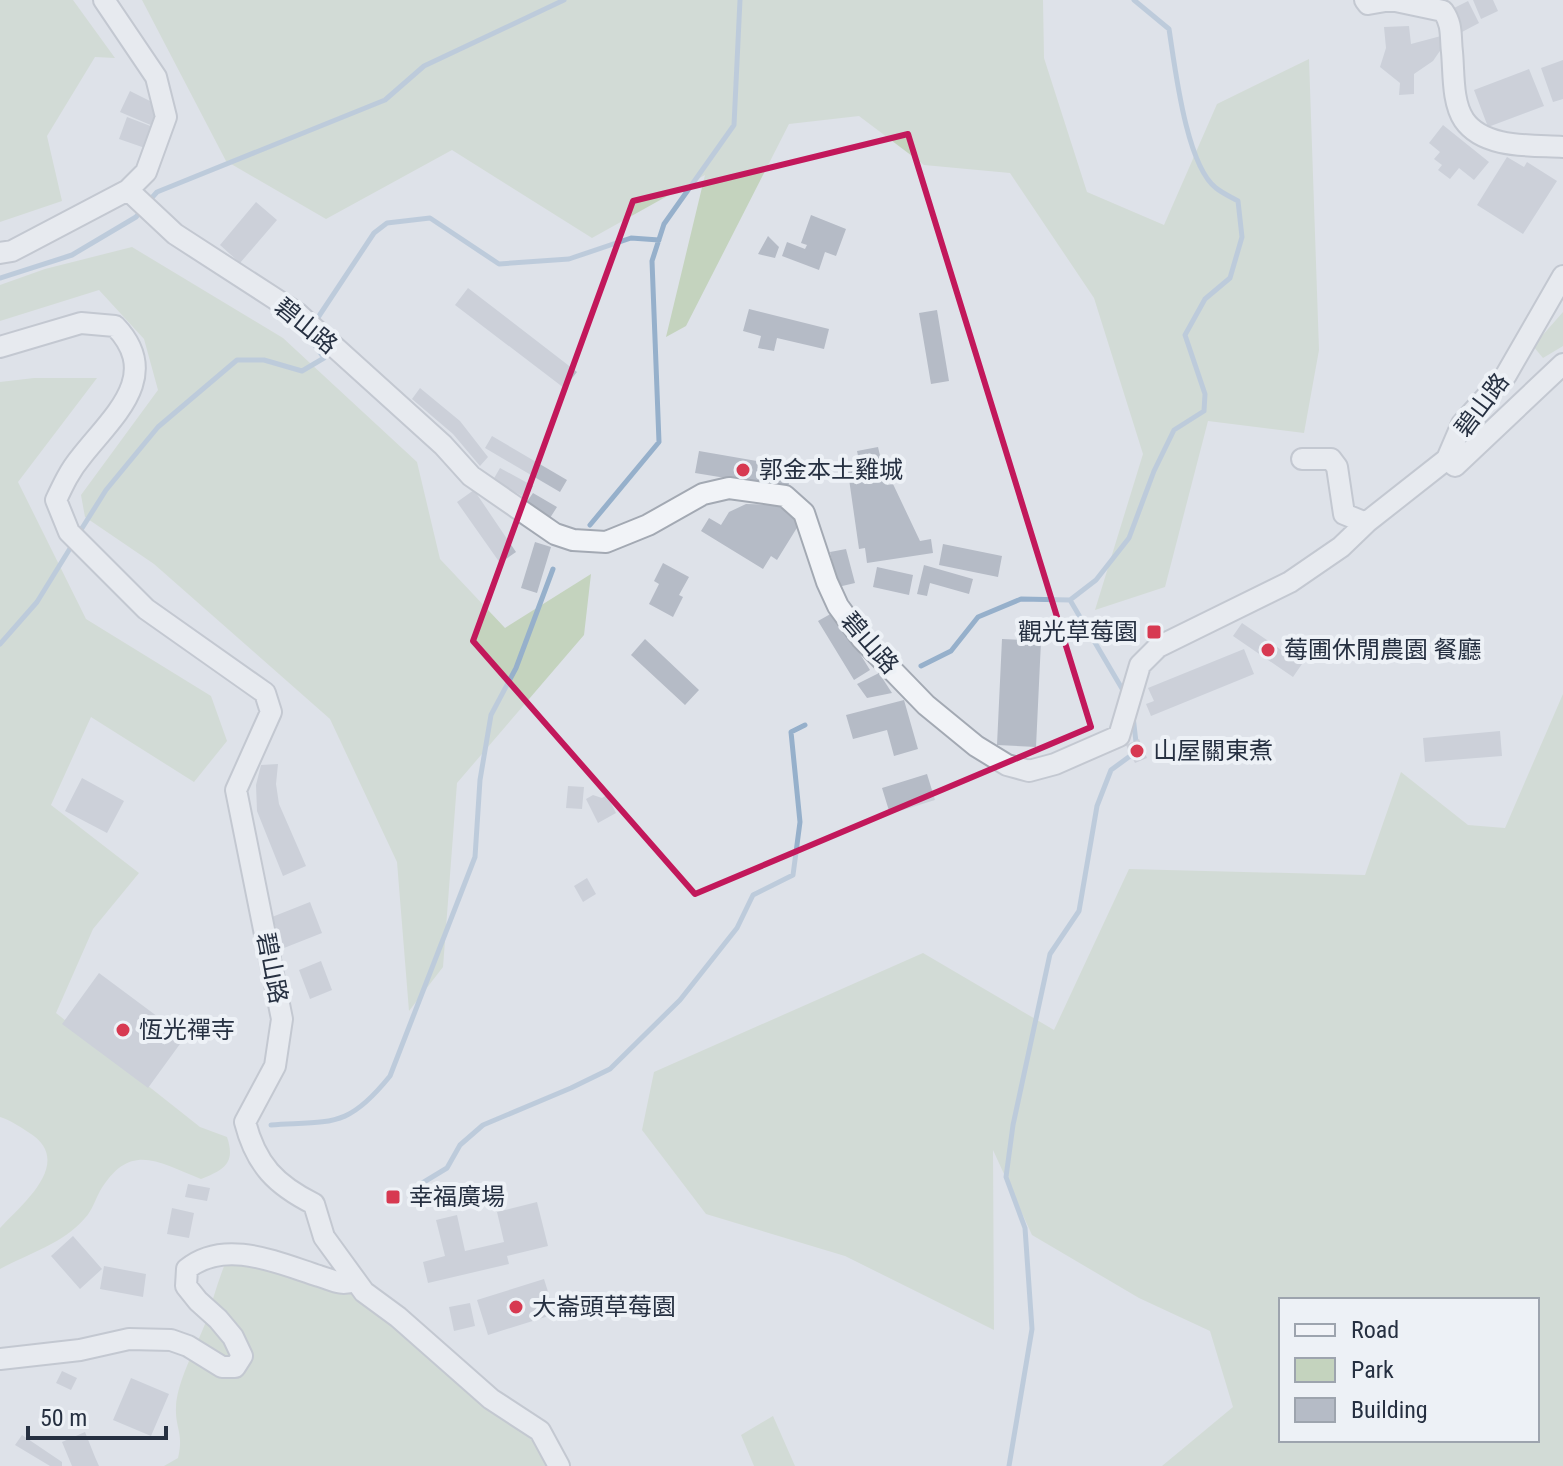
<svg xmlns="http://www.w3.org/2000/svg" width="1563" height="1466" viewBox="0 0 1563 1466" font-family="'Roboto Condensed','Noto Sans TC',sans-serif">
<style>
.green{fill:#c4d3be;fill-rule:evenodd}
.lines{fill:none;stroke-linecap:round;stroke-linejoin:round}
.stream{stroke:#96b0cb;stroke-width:5}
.building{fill:#b5bbc6}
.minor-casing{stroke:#a3a9b3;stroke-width:24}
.minor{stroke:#f1f3f7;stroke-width:20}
.marked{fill:none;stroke:#c2185b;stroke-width:6;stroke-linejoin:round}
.poi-dot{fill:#d73951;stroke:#edf1f6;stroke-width:3}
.labels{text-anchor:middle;stroke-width:8;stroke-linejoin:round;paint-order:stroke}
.street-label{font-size:24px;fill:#263041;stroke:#edf1f6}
.poi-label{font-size:24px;fill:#263041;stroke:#edf1f6;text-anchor:start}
</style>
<rect width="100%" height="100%" fill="#dee2e9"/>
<!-- green -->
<path class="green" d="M0,0H73L115,58L95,57L47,136L62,201L0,222Z
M142,0H1043L1044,58L1087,192L1164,225L1217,104L1309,59L1319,350L1304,433L1208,421L1165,587L1095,610L1143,454L1094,298L1010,173L924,165L859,116L789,124L686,326L666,337L705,175L592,238L452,150L326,219L226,161Z
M132,247L283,338L417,462L440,559L505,628L591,574L584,635L457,783L443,967L409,1011L397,862L330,719L154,564L85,517L81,495L158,390L144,339L99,290L0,321V285L45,269Z
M1563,312V346L1543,358L1533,346Z
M34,378H97L18,482L86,619L211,696L227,741L194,782L91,717L51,805L139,873L93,929L56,1013L200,1127L227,1137C236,1163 224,1170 201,1179C158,1162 130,1141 100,1191C95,1200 92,1211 85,1218C64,1243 28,1254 0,1269V1228C23,1203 76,1161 28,1132C19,1126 10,1120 0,1117V382Z
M1563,694V1466H1162L1233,1407L1210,1331L1139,1298L1032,1235L993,1150L994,1330L845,1256L706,1214L642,1130L654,1072L923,953L1054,1030L1129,869L1365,875L1401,772L1468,825L1505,828ZM1281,1300H1537V1440H1281Z
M247,1259L350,1292L394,1319L535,1443L547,1466H164L178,1458C184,1433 175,1428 176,1408C176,1384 196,1347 205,1324C212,1304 217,1283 225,1264Z
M773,1416L795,1466H754L741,1435Z"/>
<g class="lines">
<!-- stream -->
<path class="stream" d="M148,202L157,192L385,100L424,66L564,0
M0,278L72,255L136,217L142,210
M315,322L374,233L387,223L430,218L499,264L569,259L631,238L659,240
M590,525L659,442L652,261L664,224L734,125L740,0
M79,533L106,490L158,427L237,360H264L302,371L324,358L307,334
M1070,600L1124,692
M0,644L37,602L74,542
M921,666L951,651L978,617L1021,599L1070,600L1096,580L1129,538L1154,471L1174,430L1204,411L1205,394L1185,335L1205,299L1230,278L1242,237L1238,201C1231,197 1222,193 1216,188C1186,165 1175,67 1169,29L1134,0
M271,1125C334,1121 348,1128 390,1076L475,857L480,780L491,715L516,668L553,569
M414,1188L447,1168L460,1145L483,1125L571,1088L610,1069L680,1000L737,928L753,895L793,875L800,822L791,732L805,725
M1009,1466L1032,1329L1025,1228L1006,1177L1013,1125L1050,954L1079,911L1097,806L1111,770L1137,751L1133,716"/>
</g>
<!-- building -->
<path class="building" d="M1473,0H1493L1498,11L1481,19Z
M1468,1L1479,23L1462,32L1450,10Z
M1409,26L1411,44L1441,36L1444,45L1433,61L1414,74V94L1399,95L1400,83L1380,67L1386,48L1384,27Z
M1563,60V99L1553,102L1541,68Z
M1529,69L1544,106L1488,127L1474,90Z
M130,91L156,104L160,117L153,126L120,112Z
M127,117L153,127L145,148L119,139Z
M1443,125L1489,162L1474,180L1459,168L1450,179L1438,170L1442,165L1434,159L1440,152L1429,143Z
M1507,157L1524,167L1527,162L1557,181L1523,234L1477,205Z
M256,202L277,220L240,263L220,245Z
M811,215L846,229L836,256L825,252L819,270L782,256L787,242L805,249L807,245L801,243Z
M768,236L779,247L775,258L758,254Z
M468,288L577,372L564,388L455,305Z
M749,309L829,329L824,349L777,338L774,351L758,348L761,336L743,331Z
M937,310L949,381L931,384L919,313Z
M420,388L460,421L488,457L480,466L453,434L412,399Z
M492,436L567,480L560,492L485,448Z
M878,447L887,485L893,484L920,541L931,539L933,553L867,563L865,548L859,549L848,472L861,470L857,451Z
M699,451L792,467L788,488L695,473Z
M500,468L533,486L526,498L493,480Z
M474,490L516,552L500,563L457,502Z
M533,493L557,507L550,518L526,503Z
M746,504L782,505L803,518L777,560L771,556L763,569L701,531L709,518L721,525L729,512Z
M535,542L551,547L537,593L521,588Z
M943,544L1002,556L998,577L939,565Z
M846,549L855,583L838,587L830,552Z
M663,563L689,577L679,595L683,597L673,617L649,604L659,584L654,581Z
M924,565L973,579L969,594L930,583L927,596L917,594Z
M877,567L913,575L909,595L873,587Z
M834,612L870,670L854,680L818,621Z
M1242,623L1302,664L1293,677L1233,636Z
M645,639L699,690L685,705L631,655Z
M1002,639L1041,641L1036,747L997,745Z
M1244,649L1254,674L1151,716L1146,704L1154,701L1148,688Z
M879,673L892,693L867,698L857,684Z
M904,700L918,749L894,756L887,730L853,739L846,715Z
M1500,731L1502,756L1425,762L1423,738Z
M1139,739L1147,758L1135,763L1126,745Z
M278,764L276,784L279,804L306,866L283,876L257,811L256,785L261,765Z
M927,774L935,800L890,814L882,788Z
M82,778L124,801L107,833L65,811Z
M568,786L584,787L582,809L566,808Z
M593,795L602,798L607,795L616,813L598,823L586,799Z
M587,878L596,894L583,902L574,886Z
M310,902L322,933L284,948L272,917Z
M321,961L332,990L310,999L299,970Z
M99,973L185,1037L148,1088L62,1024Z
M188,1184L210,1188L207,1201L185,1197Z
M537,1202L548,1246L507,1256L509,1264L428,1283L423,1262L445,1256L436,1220L457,1215L465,1251L504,1242L497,1212Z
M172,1208L194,1213L189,1238L167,1234Z
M73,1236L102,1269L80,1289L51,1256Z
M104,1266L146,1274L143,1297L100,1289Z
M544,1279L555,1314L488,1335L477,1300Z
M470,1303L475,1326L454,1331L449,1307Z
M62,1371L77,1378L71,1390L56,1383Z
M131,1378L169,1394L151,1436L113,1420Z
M85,1432L95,1457L99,1466H72L62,1442Z
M22,1435L62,1462V1466H50L15,1445Z"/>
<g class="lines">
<!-- minor casing -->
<g class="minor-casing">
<path id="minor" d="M1365,0L1368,4L1391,0L1443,11C1453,25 1450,36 1452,52C1454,73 1452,102 1464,120C1484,149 1532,145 1563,147
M128,190L175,234L297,313L443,445L471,476L555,534L573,540L606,542L648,525L703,494L729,488L785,496L804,513L827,582L838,606L862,639L926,705L976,746L1007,765L1029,771L1055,764L1119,736L1140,665L1158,647L1290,582L1341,547L1367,522L1447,459L1462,424L1506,375L1563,276
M0,253L12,251L128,190L146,172L166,117L156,77L104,0
M0,347L81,323L115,326C163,376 113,416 81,457C70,470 63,485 56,500L69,532L146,609L265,693L271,712L236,790L282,1019L275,1066L245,1122C256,1165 276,1185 314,1204L324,1237L364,1292L398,1317L491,1399L540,1431L559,1466
M1302,459H1331L1337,467L1344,514L1366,523
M1447,459L1455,466L1563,364
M0,1359L80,1350L129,1339L171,1340L188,1346L222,1367H235L242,1356L233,1337L218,1319L198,1301L186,1286L187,1269C225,1238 278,1263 319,1276C333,1280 340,1286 354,1281"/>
</g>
<!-- minor -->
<use href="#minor" class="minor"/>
</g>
<!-- marked area -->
<path d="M0 0H1563V1466H0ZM908,134L1091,727L695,894L473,641L633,201Z" fill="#dee2e9" fill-opacity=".55" fill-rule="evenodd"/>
<path class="marked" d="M908,134L1091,727L695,894L473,641L633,201Z"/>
<!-- markers -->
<g class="poi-dot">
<circle cx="743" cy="470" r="8"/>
<rect x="1146" y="624" width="16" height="16" rx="4"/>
<circle cx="1268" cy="650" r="8"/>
<circle cx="1137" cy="751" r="8"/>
<circle cx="123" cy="1030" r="8"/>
<rect x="385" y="1189" width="16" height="16" rx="4"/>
<circle cx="516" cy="1307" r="8"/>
</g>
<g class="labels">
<!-- street labels -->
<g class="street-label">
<text transform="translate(306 326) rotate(39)" y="8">碧山路</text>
<text transform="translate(1482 405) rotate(-53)" y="8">碧山路</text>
<text transform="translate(870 643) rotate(49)" y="8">碧山路</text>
<text transform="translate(272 968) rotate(79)" y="8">碧山路</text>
</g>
<!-- poi labels -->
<g class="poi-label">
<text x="759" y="478">郭金本土雞城</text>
<text x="1138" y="640" text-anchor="end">觀光草莓園</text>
<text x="1284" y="658">莓圃休閒農園 餐廳</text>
<text x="1153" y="759">山屋關東煮</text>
<text x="139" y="1038">恆光禪寺</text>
<text x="409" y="1205">幸福廣場</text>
<text x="532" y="1315">大崙頭草莓園</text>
</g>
</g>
<!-- legend -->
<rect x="1279" y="1298" width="260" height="144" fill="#edf1f6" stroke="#9da4ae" stroke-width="2"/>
<rect x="1295" y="1324" width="40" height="12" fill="#f1f3f7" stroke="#9da4ae" stroke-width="2"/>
<text x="1351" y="1338" font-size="24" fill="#263041">Road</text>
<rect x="1295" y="1358" width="40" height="24" fill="#c4d3be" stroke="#9da4ae" stroke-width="2"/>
<text x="1351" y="1378" font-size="24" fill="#263041">Park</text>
<rect x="1295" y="1398" width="40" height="24" fill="#b5bbc6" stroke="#9da4ae" stroke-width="2"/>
<text x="1351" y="1418" font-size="24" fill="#263041">Building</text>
<!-- scale -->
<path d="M28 1426v12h138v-12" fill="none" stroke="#263041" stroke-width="4"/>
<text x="40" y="1426" font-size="24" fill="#263041" stroke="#edf1f6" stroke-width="6" paint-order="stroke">50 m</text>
</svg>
